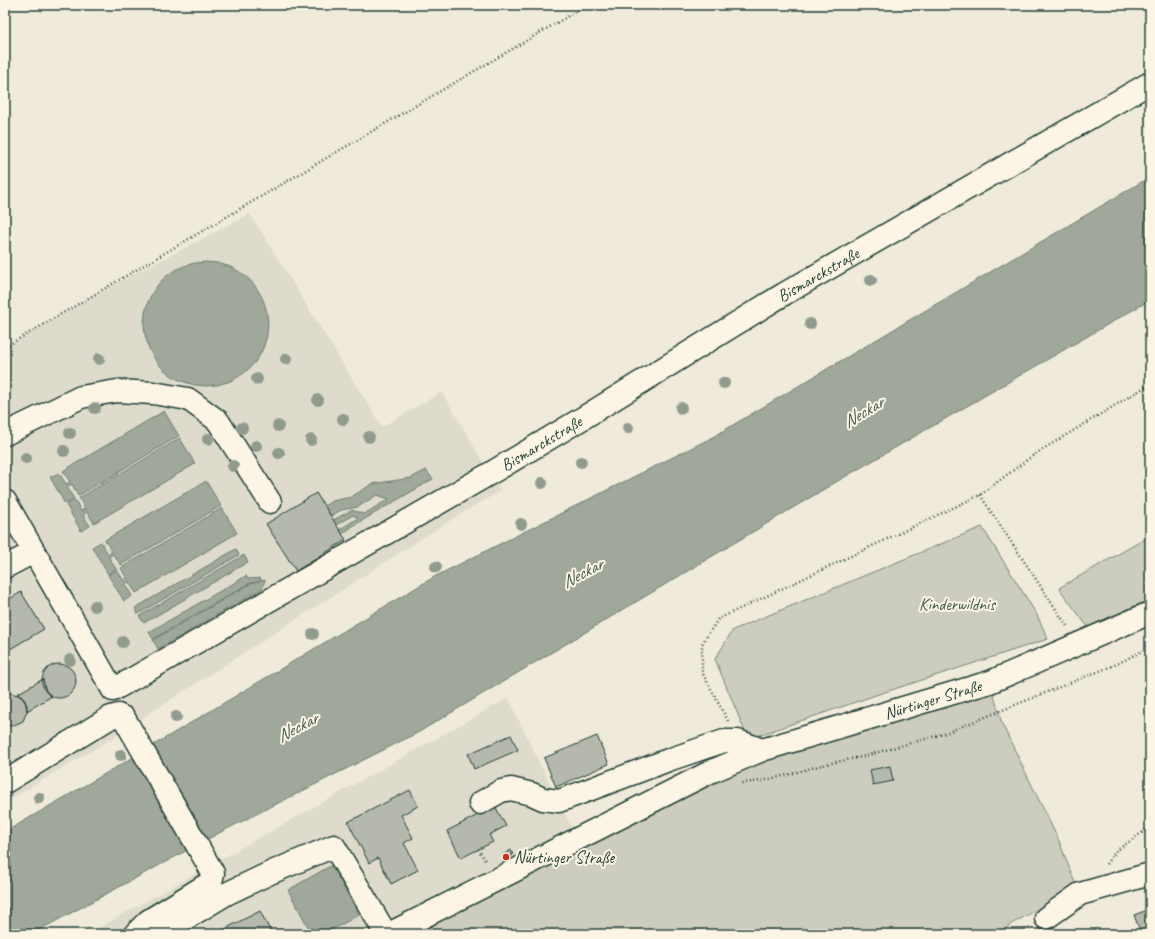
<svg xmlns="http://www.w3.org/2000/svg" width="1155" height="939" viewBox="0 0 1155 939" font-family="Caveat,sans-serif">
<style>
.built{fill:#dedbcc}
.green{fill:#cccdbf;stroke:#76857a}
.water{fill:#9fa89a;stroke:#6c7d71}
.building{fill:#b5b9ad;stroke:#1f3d34}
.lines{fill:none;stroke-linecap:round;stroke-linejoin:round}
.minor-casing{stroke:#1f3d34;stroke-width:25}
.path{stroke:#1f3d34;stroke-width:2.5;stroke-dasharray:1 3;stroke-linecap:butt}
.minor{stroke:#fcf5e5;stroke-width:22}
.tree{fill:#909b8e}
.poi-dot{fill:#c8321e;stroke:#fcf5e5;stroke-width:1.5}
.labels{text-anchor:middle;stroke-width:4;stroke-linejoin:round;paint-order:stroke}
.street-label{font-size:17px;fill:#1f3d34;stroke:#fcf5e5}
.park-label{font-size:17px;fill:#425a50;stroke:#fcf5e5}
.poi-label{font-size:17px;fill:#1f3d34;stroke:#fcf5e5;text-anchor:start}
.water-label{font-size:18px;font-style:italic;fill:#455d53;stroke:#fcf5e5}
</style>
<rect width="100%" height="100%" fill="#efeada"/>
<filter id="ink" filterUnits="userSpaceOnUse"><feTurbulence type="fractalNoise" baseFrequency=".025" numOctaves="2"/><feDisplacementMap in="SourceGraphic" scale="8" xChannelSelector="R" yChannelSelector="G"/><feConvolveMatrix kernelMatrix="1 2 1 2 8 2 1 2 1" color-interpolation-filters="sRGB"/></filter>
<g filter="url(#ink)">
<!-- built -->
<path class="built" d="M250,214L382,427L442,392L500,491L457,516L133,724L123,732L5,802V347L93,295Z
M508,698L577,839L389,934H88Z"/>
<!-- green -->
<path class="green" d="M982,527L1037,615L1048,639L876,695L748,739L715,659L733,630Z
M1150,536V599L1088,627L1059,588Z
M990,682L1002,724L1059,841L1077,888L1013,923L999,934H389L710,772Z"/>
<!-- water -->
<path class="water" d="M1150,177V300L836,482L419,732L221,832L32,934H5V832L132,758L434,577L711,438Z
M144 324a62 62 0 1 1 124 0a62 62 0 1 1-124 0Z
M164,411L179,436L78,496L72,484L67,487L74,499L65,504L50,477L59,473L66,484L70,482L63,471Z
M180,438L195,464L94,523L87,512L83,515L90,526L81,531L66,505L75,500L81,511L85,509L79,498Z
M426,470L433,479L353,526L342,534L339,530L358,518L353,515L336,525L333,520L352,510L364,514L389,499L377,495L358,507L341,510L331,516L324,506L332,501L351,497L372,484L411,478Z
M206,481L221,506L121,565L113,554L109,557L116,569L108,574L92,547L101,542L108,554L112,552L105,540Z
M222,508L237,533L136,593L129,582L125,584L132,596L124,601L108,575L117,570L124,581L127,579L121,568Z
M236,549L239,555L138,614L135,608Z
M244,555L248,562L144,623L139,616Z
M246,576L248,579L260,578L262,581L250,583L153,639L149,632Z
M265,580L262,589L158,649L153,640L250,584Z
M332,865L359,915L324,934H312L288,890Z"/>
<!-- building -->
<path class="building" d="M316,493L346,540L296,571L266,524Z
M21,592L44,629L5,652V602Z
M42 681a17 17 0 1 1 34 0a17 17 0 1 1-34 0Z
M43,679L46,691L52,696L27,711L25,700L17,694Z
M11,693L21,696L27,705V711L23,721L12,726L5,725V694Z
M511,735L518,750L474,769L468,754Z
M597,736L609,764L556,787L544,758Z
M890,766L893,781L873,785L870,770Z
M410,790L418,806L401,815L413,838L404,843L418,870L391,884L378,858L369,863L348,822Z
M495,806L506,826L489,835L493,842L461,858L447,831Z
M511,850L513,855L505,860L503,855Z
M1150,909V934H1141L1134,915Z
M260,911L272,934H215Z"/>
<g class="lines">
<!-- minor casing -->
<g class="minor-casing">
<g id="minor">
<path d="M5,434L81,397L117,391L153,393L188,399L218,421L270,502"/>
<path id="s1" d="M5,501L113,690L491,473L583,418L784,294L1150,83"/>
<path d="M5,567L34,552"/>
<path d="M5,782L111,717L118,715L124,718L213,873L211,882L148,921L135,934"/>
<path d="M480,803L501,791L511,789L532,794L543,799L559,801L671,759L724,741H738L762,750"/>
<path d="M1046,918L1080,894L1150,874"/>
<path d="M160,934L226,894L270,873L334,846L386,934"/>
<path id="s2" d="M389,934L710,772L762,750L990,682L1150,613"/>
</g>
</g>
<!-- path -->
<path class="path" d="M5,347L587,5
M980,495L1067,626
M728,721L702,672V644L718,619L980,495L1035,454L1150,384
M742,783L761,781L787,775L822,765L861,757L943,734L1117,664L1150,647
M478,849L486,862
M1106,864L1116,851L1150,827
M1018,934L1029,928"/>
<!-- minor -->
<use href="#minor" class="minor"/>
</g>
<!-- trees -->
<g class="tree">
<circle cx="871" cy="280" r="6"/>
<circle cx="810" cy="324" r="6"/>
<circle cx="99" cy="359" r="6"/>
<circle cx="286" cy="359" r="6"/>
<circle cx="257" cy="379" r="6"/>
<circle cx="724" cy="383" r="6"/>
<circle cx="318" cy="400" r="6"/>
<circle cx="95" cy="408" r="6"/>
<circle cx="681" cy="408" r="6"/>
<circle cx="343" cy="419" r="6"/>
<circle cx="278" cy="426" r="6"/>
<circle cx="242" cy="428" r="6"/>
<circle cx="628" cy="428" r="6"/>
<circle cx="70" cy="433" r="6"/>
<circle cx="369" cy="437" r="6"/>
<circle cx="208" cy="439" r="6"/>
<circle cx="311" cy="440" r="6"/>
<circle cx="256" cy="446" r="6"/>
<circle cx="64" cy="451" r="6"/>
<circle cx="279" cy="453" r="6"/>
<circle cx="26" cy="458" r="6"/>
<circle cx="581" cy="462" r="6"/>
<circle cx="233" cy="466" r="6"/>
<circle cx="542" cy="483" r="6"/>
<circle cx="521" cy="524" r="6"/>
<circle cx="436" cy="567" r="6"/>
<circle cx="95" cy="606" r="6"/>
<circle cx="313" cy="634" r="6"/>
<circle cx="123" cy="642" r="6"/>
<circle cx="70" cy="660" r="6"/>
<circle cx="176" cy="717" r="6"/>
<circle cx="121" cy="755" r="6"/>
<circle cx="39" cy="798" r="6"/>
</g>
</g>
<!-- markers -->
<circle class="poi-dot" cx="506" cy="857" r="4"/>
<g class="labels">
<!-- street labels -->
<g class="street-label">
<text dy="6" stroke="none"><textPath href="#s1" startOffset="1036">Bismarckstraße</textPath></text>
<text dy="6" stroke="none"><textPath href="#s1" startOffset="712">Bismarckstraße</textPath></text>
<text dy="6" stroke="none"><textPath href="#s2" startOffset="594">Nürtinger Straße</textPath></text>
</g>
<!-- park labels -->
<g class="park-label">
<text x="957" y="610">Kinderwildnis</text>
</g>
<!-- poi labels -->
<g class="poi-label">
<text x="514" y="863">Nürtinger Straße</text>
</g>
<!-- water labels -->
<g class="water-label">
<text transform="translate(863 412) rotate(-31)" y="6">Neckar</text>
<text transform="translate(582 573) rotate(-28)" y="6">Neckar</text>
<text transform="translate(297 727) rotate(-28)" y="6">Neckar</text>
</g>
</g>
<!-- margin -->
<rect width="1155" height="939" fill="none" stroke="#fcf5e5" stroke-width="20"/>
<rect x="10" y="10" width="1135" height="919" fill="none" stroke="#1f3d34" stroke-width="1.5" filter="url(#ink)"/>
</svg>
